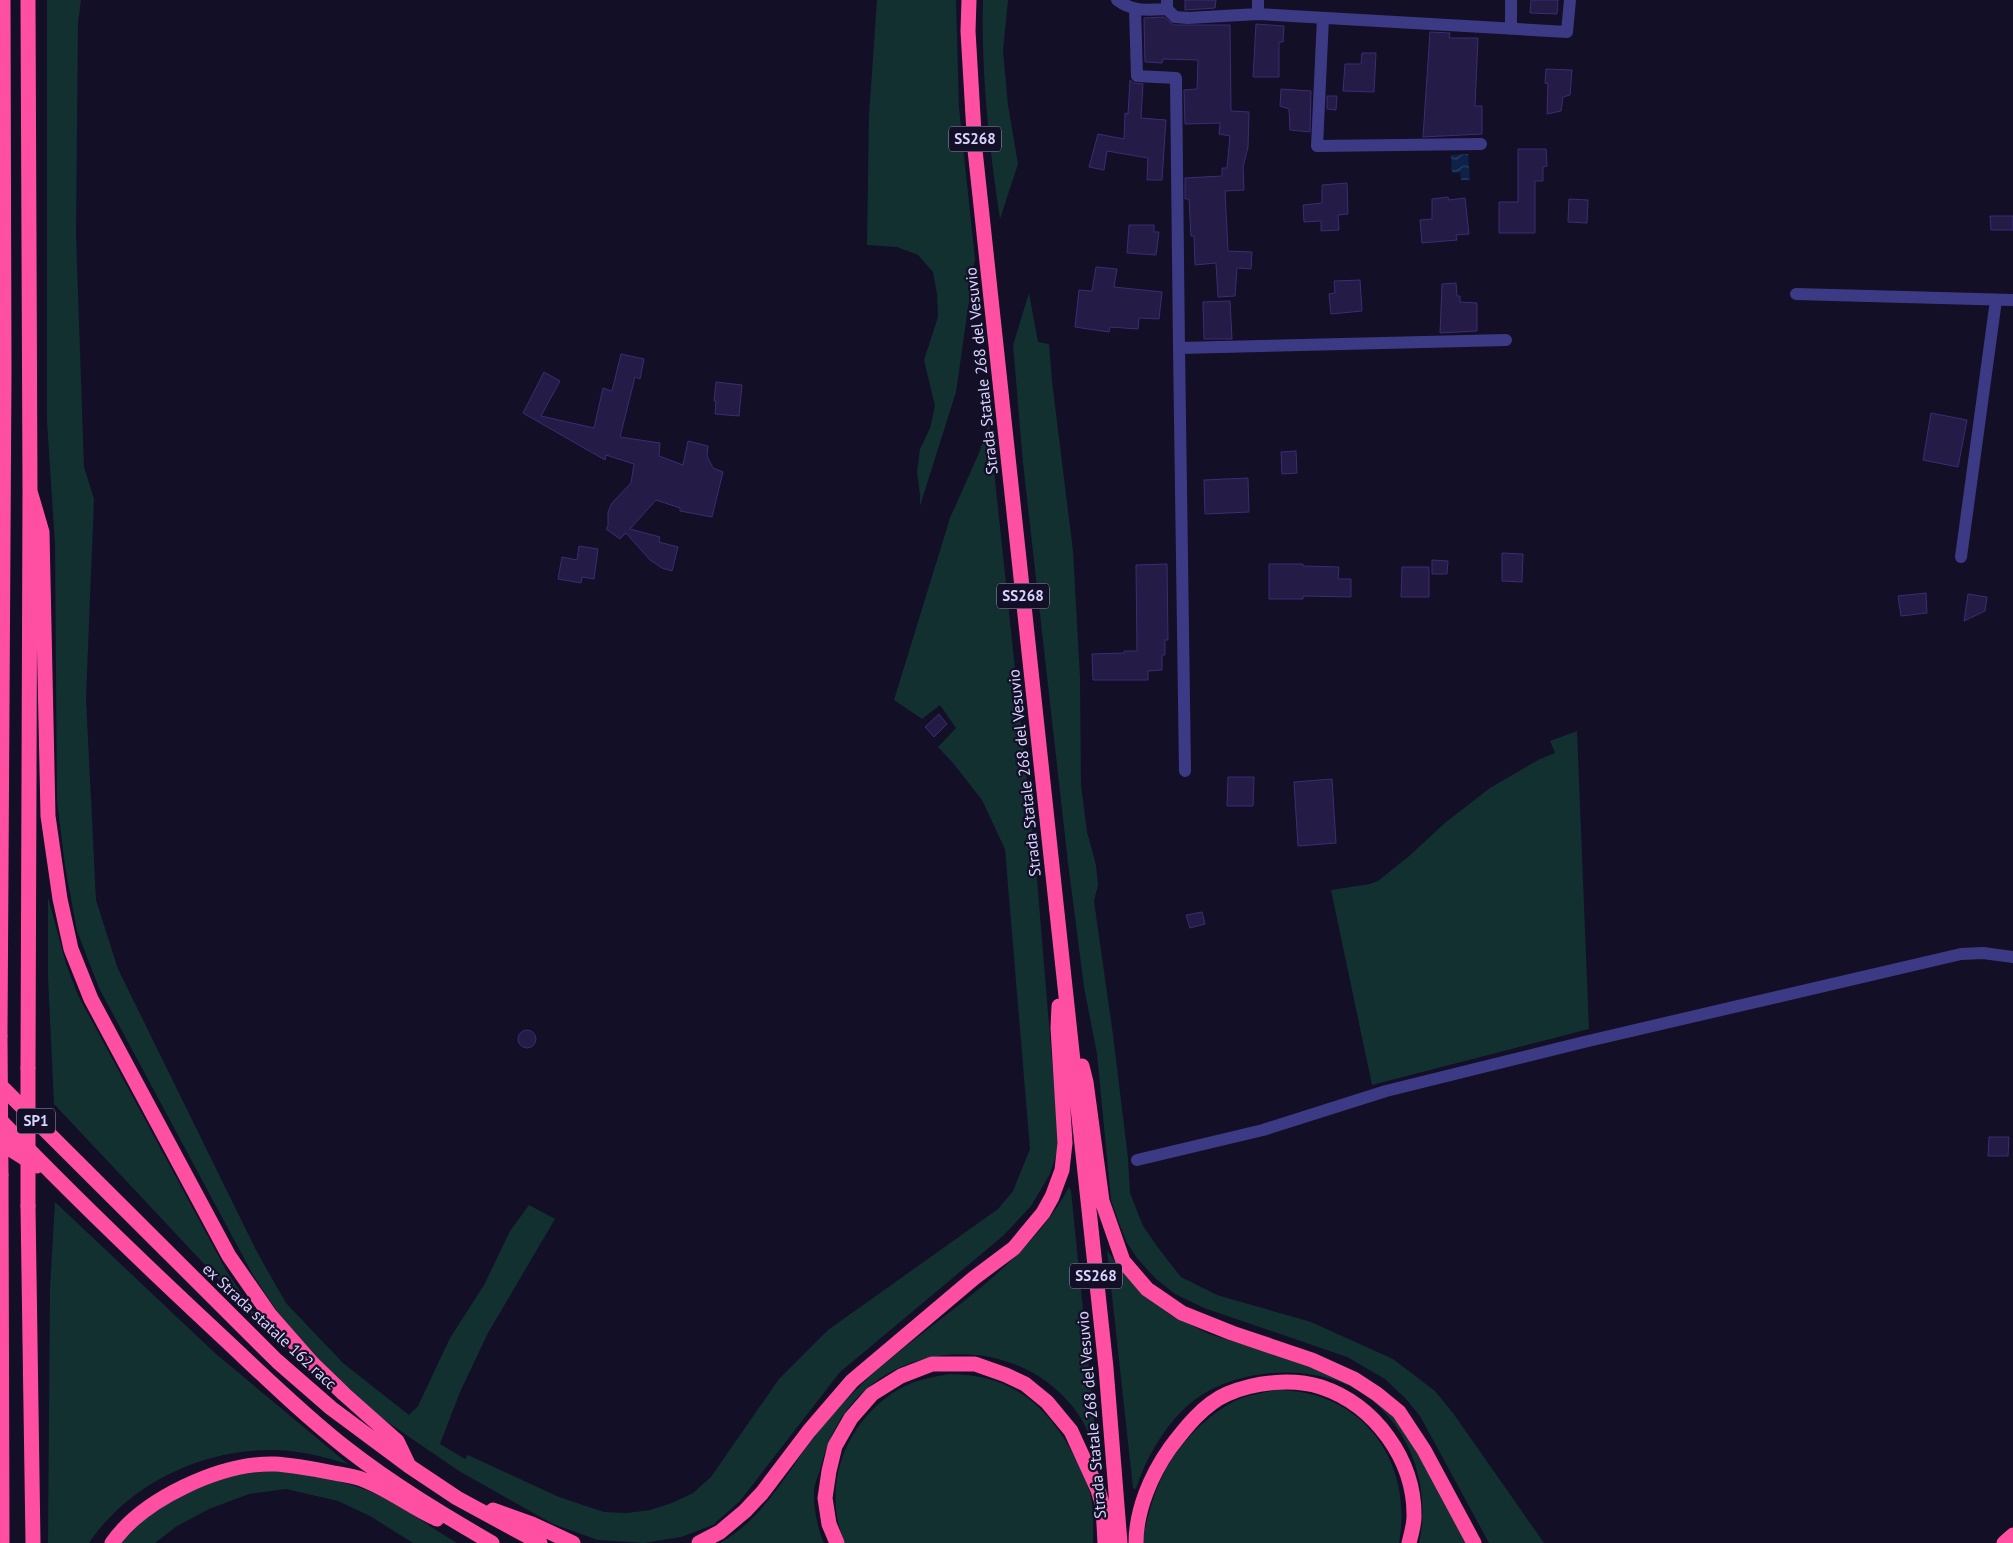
<svg xmlns="http://www.w3.org/2000/svg" width="2013" height="1543" viewBox="0 0 2013 1543" font-family="'PT Sans',sans-serif">
<style>
.green{fill:#12302f}
.water{fill:url(#water-waves)}
.building{fill:#241b47;stroke:#3b2d73}
.lines{fill:none;stroke-linecap:round;stroke-linejoin:round}
.minor{stroke:#3d3a85;stroke-width:12}
.highway{stroke:#ff4fa3;stroke-width:15}
.highway-bridge{stroke:#ff4fa3;stroke-width:15}
.labels{text-anchor:middle;stroke-width:4.5;stroke-linejoin:round;paint-order:stroke}
.shield{fill:#130f26;stroke:#9e99be;stroke-width:1}
.shield-label{font-size:15px;font-weight:bold;fill:#d9d4ff}
.street-label{font-size:16px;fill:#d9d4ff;stroke:#130f26}
</style>
<defs>
<pattern id="water-waves" width="16" height="10" patternUnits="userSpaceOnUse" patternTransform="scale(1.25)"><rect width="16" height="10" fill="#0c2248"/><path d="M0 5q4-4 8 0t8 0" fill="none" stroke="#2f4163"/></pattern>
</defs>
<rect width="100%" height="100%" fill="#130f26"/>
<!-- green -->
<path class="green" d="M47,0H81L78,23L76,234L84,467L94,499L86,699L96,900L118,969L257,1252L286,1303L343,1363L409,1415L418,1406L450,1338L484,1285L510,1231L529,1205L555,1219L488,1333L460,1392L440,1444L465,1459L468,1455L559,1497L604,1512L627,1513L650,1510L672,1503L693,1493L711,1477L779,1379L828,1330L998,1209L1013,1191L1030,1149L1005,849L982,800L953,763L938,747L956,728L940,705L922,719L894,700L950,518L979,453L989,423L1036,867L1059,1146L1050,1174L1031,1206L1003,1236L840,1372L740,1501L713,1525L681,1537L644,1543L598,1540L553,1524L459,1471L380,1417L324,1367L277,1311L253,1275L99,988L77,931L65,866L57,801L55,544L47,422Z
M877,0H956L959,108L975,259L956,392L920,506V495L917,472L920,449L930,428L935,406L924,360L938,317L937,294L933,272L918,255L897,247L867,245L869,115Z
M983,0H1008L1003,51L1008,105L1018,164L1000,219C989,147 981,73 983,0Z
M1029,293L1038,342L1049,344L1052,381L1073,551L1080,677L1081,785L1087,832L1096,865L1098,885L1094,901L1113,1035L1128,1158L1130,1193L1143,1226L1159,1249L1181,1277L1217,1295L1311,1322L1393,1359L1435,1391L1453,1413L1544,1543H1489L1420,1416L1406,1399L1385,1379L1347,1357L1204,1308L1175,1294L1156,1279L1137,1258L1127,1243L1119,1223L1111,1200L1097,1054L1084,987L1068,863L1023,463L1013,345Z
M1577,731L1589,1029L1372,1085L1331,890L1370,884L1378,881L1408,857L1446,822L1490,788L1540,759L1555,753L1550,741Z
M48,897L66,964L78,995L226,1270L255,1314L253,1316L54,1104L48,978Z
M1069,1187L1071,1191L1098,1458C1092,1440 1085,1422 1073,1407C1014,1333 894,1337 842,1417C832,1432 826,1448 821,1466C819,1475 813,1486 814,1495C814,1510 818,1530 824,1543H720C751,1525 767,1503 788,1474C805,1448 827,1419 849,1397C918,1325 1022,1276 1069,1187Z
M55,1202L216,1354L348,1464C325,1457 301,1451 277,1450C205,1448 130,1482 89,1543H48L50,1288Z
M1107,1250L1120,1269L1152,1301L1171,1315L1209,1334L1299,1361L1355,1384L1394,1416L1406,1432L1467,1543H1419C1425,1517 1423,1490 1415,1464C1406,1437 1389,1412 1365,1395C1315,1360 1228,1367 1185,1408C1162,1430 1145,1460 1136,1489L1133,1488Z
M950,1374C1006,1375 1040,1398 1068,1445C1077,1461 1087,1479 1091,1497C1094,1511 1093,1528 1093,1543H845C820,1486 846,1420 899,1389C915,1380 932,1377 950,1374Z
M1275,1390C1361,1389 1414,1460 1399,1543H1142C1152,1494 1164,1459 1202,1424C1212,1415 1224,1406 1237,1400C1248,1395 1262,1393 1275,1390Z
M270,1471C307,1474 344,1479 378,1495C406,1508 431,1528 457,1543H413L370,1516L338,1501L286,1489L249,1494L209,1509L177,1526L155,1543H117L159,1505L226,1476Z"/>
<!-- water -->
<path class="water" d="M1468,154L1470,180H1461L1460,172L1452,173L1451,155Z"/>
<!-- building -->
<path class="building" d="M1185,0H1216L1215,8L1185,10Z
M1531,0H1558L1557,14L1530,13Z
M1164,17L1174,25H1230L1231,111L1249,112L1248,147L1243,167L1244,190L1225,191L1228,251L1252,252L1251,269L1237,268L1235,296L1218,297L1216,263L1195,265L1194,236H1191L1189,199H1185V178L1222,176V168H1227L1230,136L1219,134L1220,123L1185,124L1184,90L1197,89L1198,60L1163,59L1162,63L1145,62L1144,18Z
M1256,24L1284,26L1283,42H1279V77H1253Z
M1430,32L1450,33L1449,38H1478L1475,106H1482V134L1423,137Z
M1362,53H1376L1374,92L1343,91L1345,64H1361Z
M1546,69L1572,70L1570,95L1563,97L1561,111L1547,114L1548,84L1545,83Z
M1130,80L1133,83L1143,84L1141,118L1166,120L1162,180H1147L1148,158L1107,151L1104,170L1089,167L1098,134L1124,139L1125,113L1128,114Z
M1281,89L1311,91L1310,132L1290,130L1289,109L1280,106Z
M1327,96H1337L1336,110L1327,109Z
M1518,149H1546L1547,166L1543,167V181H1535V233H1499V202H1518Z
M1347,183L1348,214L1338,215L1339,230L1321,231V221L1304,222L1303,205L1322,203V185Z
M1448,197L1449,200L1465,198L1469,234L1456,235L1457,240L1422,243L1420,220L1432,219V199Z
M1569,199L1588,200L1587,223L1568,222Z
M1990,216H2013V230H1991Z
M1129,225H1154V232H1159L1156,255L1127,253Z
M1096,267L1117,269L1114,287L1162,292L1159,319L1139,318L1138,329L1110,327L1109,332L1075,327L1079,290L1092,291Z
M1360,280L1362,311L1331,314L1329,294L1335,293L1334,281Z
M1456,283L1457,296H1460V302L1477,303V331L1440,333L1442,284Z
M1230,301L1232,339H1204L1203,302Z
M621,354L644,359L640,379L635,377L620,437L660,443L659,456L683,465L688,441L708,446L707,456L713,468L723,472L712,517L680,511V508L656,500L630,529L660,537L659,542L678,547L672,571L662,568L650,560L626,533L620,539L606,529L608,526V512L612,503L631,483L634,464L606,455L605,460L523,413L544,372L560,381L541,416L594,428L603,388L612,391Z
M716,382L742,385L739,416L715,414L716,401H714Z
M1931,413L1967,420L1958,467L1923,460Z
M1296,451L1297,473L1282,474L1281,452Z
M1248,478L1249,512L1205,514L1204,480Z
M579,546L598,549L594,579L582,577L581,583L558,579L562,557L577,560Z
M1502,553L1523,554L1522,582L1502,581Z
M1432,560L1448,561L1447,574H1432Z
M1167,564L1168,640H1165V655H1162V670L1148,671V680H1093L1092,654L1124,653V651H1137L1136,565Z
M1269,564H1303V566L1339,567L1338,579H1351V597L1303,596V599H1269Z
M1402,567H1429V597H1401Z
M1926,593L1927,613L1901,616L1898,596Z
M1968,594L1987,597L1985,611L1964,621Z
M939,714L947,724L934,737L925,727Z
M1228,777H1254L1253,806H1227Z
M1332,779L1336,843L1298,846L1294,782Z
M1202,912L1205,924L1190,928L1186,915Z
M518 1039a9 9 0 1 1 18 0a9 9 0 1 1-18 0Z
M1989,1137H2009L2008,1156H1988Z"/>
<g class="lines">
<!-- minor -->
<path class="minor" d="M1117,0C1133,12 1148,10 1167,9
M1167,0V9L1175,17L1188,18L1258,14L1567,32L1570,0
M1258,0V14
M1511,0V29
M1135,9L1137,76L1176,78L1179,348L1506,340
M1323,18L1317,146L1481,144
M1796,294L2013,300
M1179,348L1185,771
M1961,557L1996,300
M1137,1160L1263,1130L1386,1091L1584,1042L1961,954L1983,953L2013,957"/>
<!-- highway -->
<path class="highway" d="M969,0L968,31L975,150L1106,1368L1120,1543
M30,491L42,532L48,816L60,899L71,949L91,999L229,1256L270,1315L312,1363L344,1394L397,1441L409,1466
M0,1036L4,373L3,0
M1082,1066L1086,1082L1102,1201L1123,1261L1147,1289L1182,1313L1232,1333L1312,1360L1354,1379L1377,1394L1399,1412L1424,1450L1474,1543
M28,1068L30,491L28,0
M0,1085L277,1361L331,1408L409,1466L457,1498L540,1543
M0,1120C70,1193 143,1263 217,1332C259,1371 300,1412 346,1448C392,1484 442,1514 492,1543
M0,1137L13,1151L37,1166
M1,1175L2,1543
M28,1206L33,1543
M493,1510L532,1524L573,1543
M112,1543C143,1499 220,1463 274,1464C294,1465 314,1469 334,1473C344,1475 355,1476 364,1480C390,1490 412,1508 437,1519
M699,1543L720,1532L745,1511L762,1493L809,1431L852,1381L974,1278L1014,1248L1043,1213L1052,1197L1062,1170L1065,1143L1058,1028L1059,1006
M837,1543L829,1524L825,1498L829,1471L835,1446L851,1418L872,1394L901,1376L932,1364H975L1006,1375L1025,1384L1047,1402L1071,1431L1098,1490L1103,1506L1105,1543
M1136,1543C1136,1510 1151,1475 1170,1448C1185,1428 1204,1404 1227,1394C1255,1382 1292,1378 1321,1387C1375,1405 1415,1460 1414,1517C1414,1525 1411,1535 1409,1543
M2004,1543L2013,1535"/>
<!-- highway-bridge -->
<path class="highway-bridge" d="M0,1036L1,1175
M28,1206V1068"/>
</g>
<g class="labels">
<!-- shield labels -->
<g class="shield">
<rect x="949" y="126.5" width="52" height="25" rx="4"/>
<rect x="997" y="583.5" width="52" height="25" rx="4"/>
<rect x="17" y="1108.5" width="38" height="25" rx="4"/>
<rect x="1070" y="1263.5" width="52" height="25" rx="4"/>
</g>
<g class="shield-label">
<text x="975" y="144">SS268</text>
<text x="1023" y="601">SS268</text>
<text x="36" y="1126">SP1</text>
<text x="1096" y="1281">SS268</text>
</g>
<!-- street labels -->
<g class="street-label">
<text transform="translate(981 371) rotate(-96)" y="6">Strada Statale 268 del Vesuvio</text>
<text transform="translate(1024 773) rotate(-96)" y="6">Strada Statale 268 del Vesuvio</text>
<text transform="translate(270 1326) rotate(43)" y="6">ex Strada statale 162 racc</text>
<text transform="translate(1091 1415) rotate(-95)" y="6">Strada Statale 268 del Vesuvio</text>
</g>
</g>
</svg>
